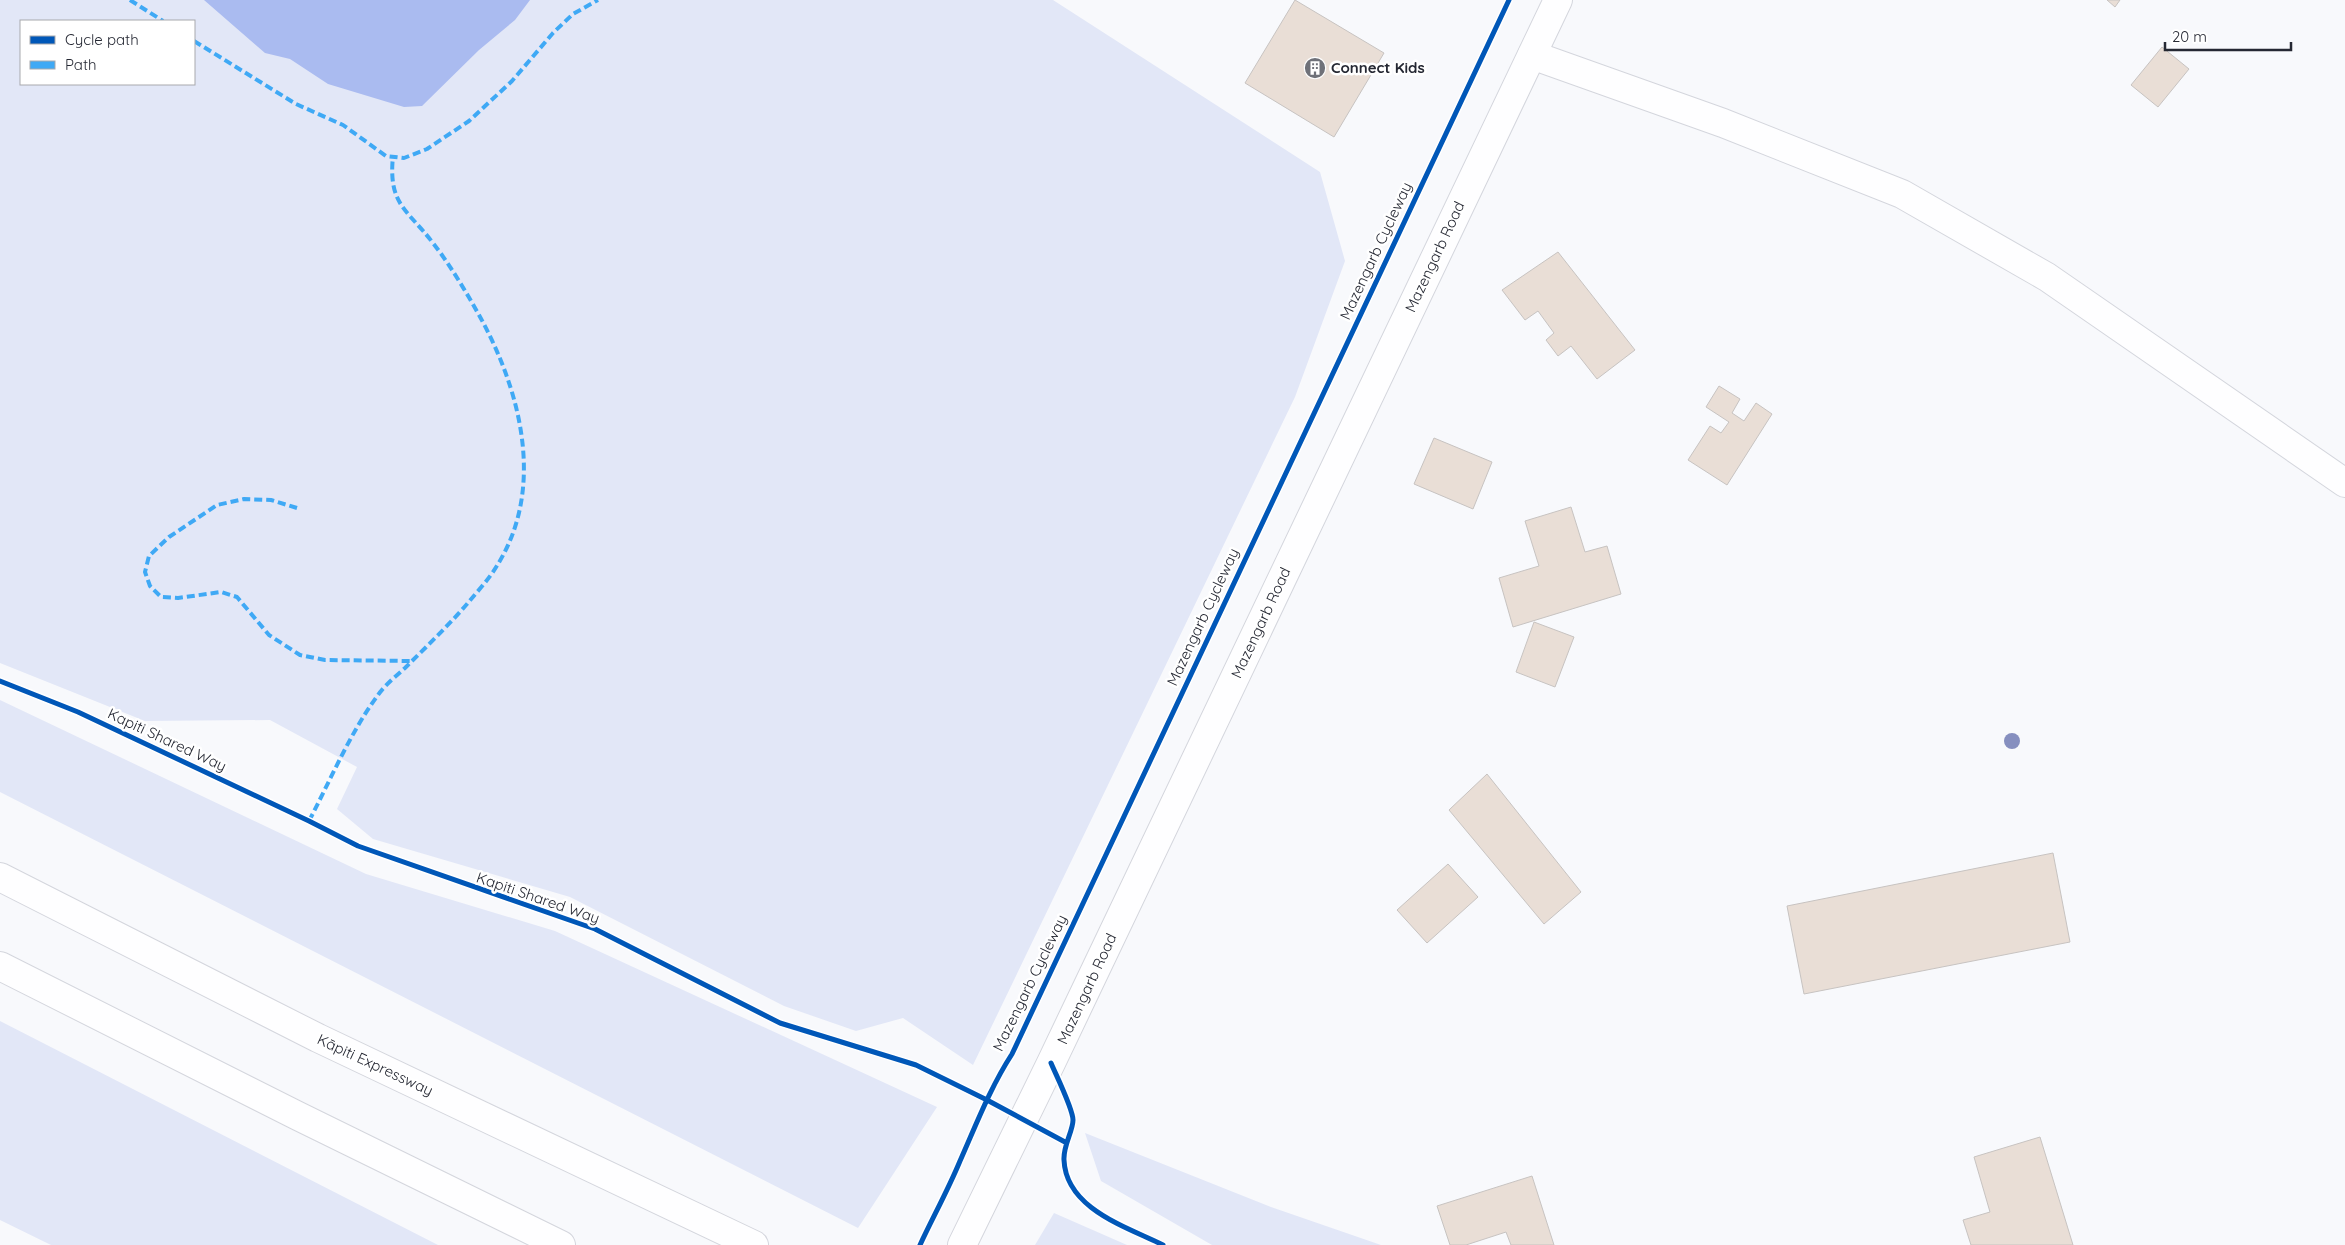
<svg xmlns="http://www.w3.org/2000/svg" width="2345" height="1245" viewBox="0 0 2345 1245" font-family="Quicksand,sans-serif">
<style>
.green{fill:#e2e7f7;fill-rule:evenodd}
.water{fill:#aabbf0}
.building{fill:#e9ded6;stroke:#c7c3c1}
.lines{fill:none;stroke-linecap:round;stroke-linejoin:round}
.minor-casing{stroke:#d4d6dd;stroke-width:30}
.major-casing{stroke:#d4d6dd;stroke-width:30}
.highway-casing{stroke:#d4d6dd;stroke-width:30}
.minor{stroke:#fefeff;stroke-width:28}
.major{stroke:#fefeff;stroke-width:28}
.highway{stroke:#fefeff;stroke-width:28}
.quiet{stroke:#3fa9f5;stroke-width:4;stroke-dasharray:8 4;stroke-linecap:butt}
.cycleway-casing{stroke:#fff;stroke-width:8}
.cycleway{stroke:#0057b8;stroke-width:5}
.tree{fill:#868fbf}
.labels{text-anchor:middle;stroke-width:5;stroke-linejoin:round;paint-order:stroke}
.poi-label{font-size:15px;font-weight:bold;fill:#252833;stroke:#fff;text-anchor:start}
.street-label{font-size:15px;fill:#252833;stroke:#fff}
</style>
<rect width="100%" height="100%" fill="#f8f9fc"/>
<!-- green -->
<path class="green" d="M0,0H1053L1320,172L1345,261L1295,397L973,1065L903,1018L856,1031L784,1006L570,897L373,839L337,809L357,767L270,720L145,721L0,663ZM21,21H194V84H21Z
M0,700L366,874L555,931L937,1107L858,1228L0,792Z
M0,1021L438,1245H51L0,1220Z
M1085,1133L1271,1207L1381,1245H1212L1101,1181Z
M1054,1213L1127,1245H1035Z"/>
<!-- water -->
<path class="water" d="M204,0H530L515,20L479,50L422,106L404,107L328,84L290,59L265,53Z"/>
<!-- building -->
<path class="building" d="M1295,0L1384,53L1334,137L1245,83Z
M2107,0H2120L2115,7Z
M2162,47L2189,69L2158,107L2131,85Z
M1558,252L1635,350L1597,379L1571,346L1558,356L1546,340L1554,333L1538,311L1525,320L1502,290Z
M1719,386L1740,399L1732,413L1744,421L1756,403L1772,414L1727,485L1688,460L1710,426L1721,433L1729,422L1706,407Z
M1434,438L1492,462L1473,509L1414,484Z
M1571,507L1585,552L1607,546L1621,594L1513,627L1499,578L1539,566L1525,521Z
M1534,622L1574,637L1555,687L1516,672Z
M1487,774L1581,892L1544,924L1449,810Z
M2053,853L2070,942L1804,994L1787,906Z
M1448,864L1478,897L1427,943L1397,910Z
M2040,1137L2073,1245H1971L1963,1220L1990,1212L1974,1157Z
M1532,1176L1554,1245H1511L1506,1232L1466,1245H1450L1437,1206Z"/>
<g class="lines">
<!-- minor casing -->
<g class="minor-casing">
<path id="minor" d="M1532,55L1723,123L1902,194L2047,277L2345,483"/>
</g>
<!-- major casing -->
<g class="major-casing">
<path id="major" d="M962,1245L1051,1063L1558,0"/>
</g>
<!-- highway casing -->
<g class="highway-casing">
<path id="highway" d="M0,877L318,1038L754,1245
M0,966L298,1116L561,1245"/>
</g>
<!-- minor -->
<use href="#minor" class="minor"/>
<!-- major -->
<use href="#major" class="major"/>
<!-- highway -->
<use href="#highway" class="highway"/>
<!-- quiet -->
<path class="quiet" d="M130,0L163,21
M194,41L296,104L343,125L386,156L404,158L427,149L469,121L512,81L553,33L573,14L598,0
M297,508L271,500L244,499L217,505L169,537L149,556L145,572L150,586L161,597L178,598L221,592L237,597L269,635L300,655L325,660L411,661
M309,821C331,779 350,733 378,695C385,685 396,676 405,668C426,647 448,626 467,604C477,592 490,578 498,564C546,486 520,389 479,315C465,290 450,265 433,243C407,209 388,205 393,156"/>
<!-- cycleway casing -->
<g class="cycleway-casing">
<path id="cycleway" d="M0,681L78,712L309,821L358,846L595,929L780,1023L916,1065L987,1100L1065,1142
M1051,1063C1056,1075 1073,1109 1073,1120C1073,1131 1063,1146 1064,1160C1066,1209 1127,1227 1163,1245
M920,1245C933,1217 948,1190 960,1161C976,1125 990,1088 1012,1054L1509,0"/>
</g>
<!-- cycleway -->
<use href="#cycleway" class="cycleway"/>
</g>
<!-- trees -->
<circle class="tree" cx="2012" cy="741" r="8"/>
<!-- icons -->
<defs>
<g id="building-disc" transform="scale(1.125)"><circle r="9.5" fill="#6f7179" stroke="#fff"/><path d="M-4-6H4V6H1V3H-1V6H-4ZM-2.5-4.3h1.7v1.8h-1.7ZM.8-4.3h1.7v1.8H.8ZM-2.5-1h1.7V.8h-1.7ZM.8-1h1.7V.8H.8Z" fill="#fff"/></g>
</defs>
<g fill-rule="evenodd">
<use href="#building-disc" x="1315" y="68"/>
</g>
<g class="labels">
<!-- poi labels -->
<g class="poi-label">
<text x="1331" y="73">Connect Kids</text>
</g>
<!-- street labels -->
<g class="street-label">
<text transform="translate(1376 251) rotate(-65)" y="5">Mazengarb Cycleway</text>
<text transform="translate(1435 257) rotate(-65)" y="5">Mazengarb Road</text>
<text transform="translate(1203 617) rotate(-65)" y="5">Mazengarb Cycleway</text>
<text transform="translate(1261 623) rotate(-65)" y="5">Mazengarb Road</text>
<text transform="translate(167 740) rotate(25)" y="5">Kapiti Shared Way</text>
<text transform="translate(538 898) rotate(19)" y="5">Kapiti Shared Way</text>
<text transform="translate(1030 983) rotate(-64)" y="5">Mazengarb Cycleway</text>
<text transform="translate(1087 989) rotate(-65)" y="5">Mazengarb Road</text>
<text transform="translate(375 1065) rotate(25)" y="5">Kāpiti Expressway</text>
</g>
</g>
<!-- legend -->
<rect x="20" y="20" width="175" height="65" fill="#ffffff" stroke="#a8a9ad"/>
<rect x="30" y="36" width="25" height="8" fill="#0057b8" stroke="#a8a9ad"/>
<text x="65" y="45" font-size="15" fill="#252833">Cycle path</text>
<rect x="30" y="61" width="25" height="8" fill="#3fa9f5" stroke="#a8a9ad"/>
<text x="65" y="70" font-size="15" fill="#252833">Path</text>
<!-- scale -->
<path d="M2165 42v8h126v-8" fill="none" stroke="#252833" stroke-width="2.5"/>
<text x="2172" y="42" font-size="15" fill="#252833" stroke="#ffffff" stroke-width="4" paint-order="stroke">20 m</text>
</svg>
